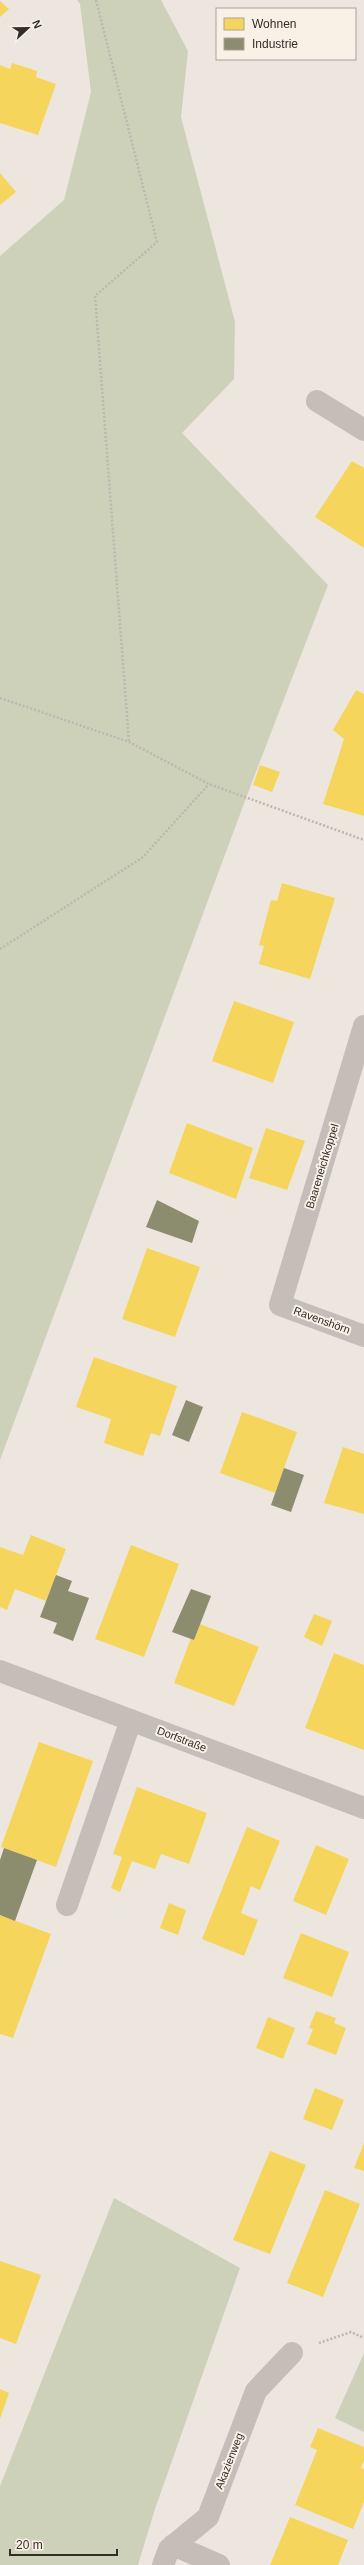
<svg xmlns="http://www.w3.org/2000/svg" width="364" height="2565" font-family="Arial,sans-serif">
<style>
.green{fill:#ced1b9}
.homes{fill:#f6d55c}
.industry{fill:#8c8c6e}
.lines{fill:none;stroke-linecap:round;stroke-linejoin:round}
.path{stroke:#bdb6b1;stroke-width:2.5;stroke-dasharray:2 2;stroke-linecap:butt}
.minor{stroke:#c5beb8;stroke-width:22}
.labels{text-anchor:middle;stroke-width:4;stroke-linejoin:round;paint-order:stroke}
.street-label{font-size:11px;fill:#352b27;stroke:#f9f0e6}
</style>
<rect width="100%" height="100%" fill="#ece6df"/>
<!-- green -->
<path class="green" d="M77,0H161L188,51L181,117L235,322L234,379L182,433L328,585L252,782L0,1460V256L64,200L91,92L80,4Z
M114,2198L240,2268L155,2509L138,2565H0V2486Z
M364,2353V2432L335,2418Z"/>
<!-- homes -->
<path class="homes" d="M0,1L9,9L0,17Z
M12,63L37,71L36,77L56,84L38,135L0,123V65L10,69Z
M0,173L16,192L0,205Z
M352,461L364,468V548L315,517Z
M356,690L364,694V816L323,804L344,739L333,730Z
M260,765L280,772L272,792L253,785Z
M282,883L335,898L310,979L259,964L264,946L259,945L271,900L277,901Z
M234,1001L294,1022L273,1083L212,1061Z
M187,1123L253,1148L236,1199L169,1173Z
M266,1128L305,1141L287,1190L249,1178Z
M147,1248L200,1267L175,1337L122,1319Z
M94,1357L177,1386L160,1436L151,1433L143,1456L104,1443L111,1419L76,1407Z
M242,1412L297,1432L275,1493L220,1473Z
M343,1447L364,1454V1514L324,1503Z
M31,1535L66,1549L46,1601L15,1589L7,1610L0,1607V1547L23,1555Z
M131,1545L179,1564L144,1657L95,1639Z
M314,1614L332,1621L322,1646L304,1637Z
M200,1624L259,1647L234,1706L174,1683L191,1638L194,1640Z
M334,1653L364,1665V1750L305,1728Z
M39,1742L93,1761L56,1867L1,1847Z
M137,1787L207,1813L189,1864L161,1854L155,1869L132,1861L120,1892L111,1888L122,1857L113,1854Z
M247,1827L280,1841L260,1890L251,1886L241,1913L258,1920L244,1956L202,1939Z
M316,1845L349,1859L326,1915L293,1901Z
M169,1903L186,1910L178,1935L160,1928Z
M0,1915L51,1934L13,2038L0,2034Z
M301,1933L349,1952L332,1997L283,1978Z
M316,2011L336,2018L334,2023L346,2028L336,2055L307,2044L313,2029L309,2028Z
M268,2017L295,2028L283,2059L256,2048Z
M315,2088L344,2100L332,2130L303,2119Z
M364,2143V2171L354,2168Z
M270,2151L306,2165L270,2254L233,2240Z
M325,2190L360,2204L323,2297L287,2283Z
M0,2261L41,2275L16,2344L0,2338Z
M0,2389L9,2393L0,2419Z
M318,2428L364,2447V2461L361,2468L364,2469V2502L353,2529L295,2505L317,2450L310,2447Z
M290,2517L348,2540L338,2565H270Z"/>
<!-- industry -->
<path class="industry" d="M157,1200L199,1221L192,1243L146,1227Z
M186,1400L203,1407L189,1442L172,1435Z
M284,1468L304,1475L291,1512L271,1505Z
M56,1575L72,1581L68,1591L89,1598L73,1641L53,1633L57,1623L40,1617Z
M191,1589L211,1596L194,1640L172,1632Z
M4,1848L37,1860L15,1921L0,1915V1860Z"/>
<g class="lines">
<!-- path -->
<path class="path" d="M96,0L157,242L95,296L129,742
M0,698L129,742L209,784L364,840
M0,949L143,857L209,784
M319,2343L351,2332L364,2338"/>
<!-- minor -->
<path class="minor" d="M317,401L364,430
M364,1026L280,1305L364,1336
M0,1671L364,1808
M67,1905L131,1720
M173,2545L219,2565
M163,2565L169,2549L208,2517L256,2391L292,2353"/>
</g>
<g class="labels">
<!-- street labels -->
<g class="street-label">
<text transform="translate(322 1166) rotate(-73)" y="4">Baareneichkoppel</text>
<text transform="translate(322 1320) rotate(20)" y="4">Ravenshörn</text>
<text transform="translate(182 1739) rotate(21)" y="4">Dorfstraße</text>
<text transform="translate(229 2461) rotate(-69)" y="4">Akazienweg</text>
</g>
</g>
<!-- legend -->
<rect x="216" y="8" width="140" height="52" fill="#f9f0e6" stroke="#aba19a"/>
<rect x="224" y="18" width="20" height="12" fill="#f6d55c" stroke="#aba19a"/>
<text x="252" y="28" font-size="12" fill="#352b27">Wohnen</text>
<rect x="224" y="38" width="20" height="12" fill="#8c8c6e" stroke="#aba19a"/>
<text x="252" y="48" font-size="12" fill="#352b27">Industrie</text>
<!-- north arrow -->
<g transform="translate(28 28) rotate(68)" stroke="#f9f0e6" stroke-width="3" paint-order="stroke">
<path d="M0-3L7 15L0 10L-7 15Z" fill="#352b27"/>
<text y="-6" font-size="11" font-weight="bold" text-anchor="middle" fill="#352b27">N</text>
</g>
<!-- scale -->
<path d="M10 2549v6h107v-6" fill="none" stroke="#352b27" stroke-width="2"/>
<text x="16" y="2549" font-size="12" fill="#352b27" stroke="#f9f0e6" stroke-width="3" paint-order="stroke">20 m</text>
</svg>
